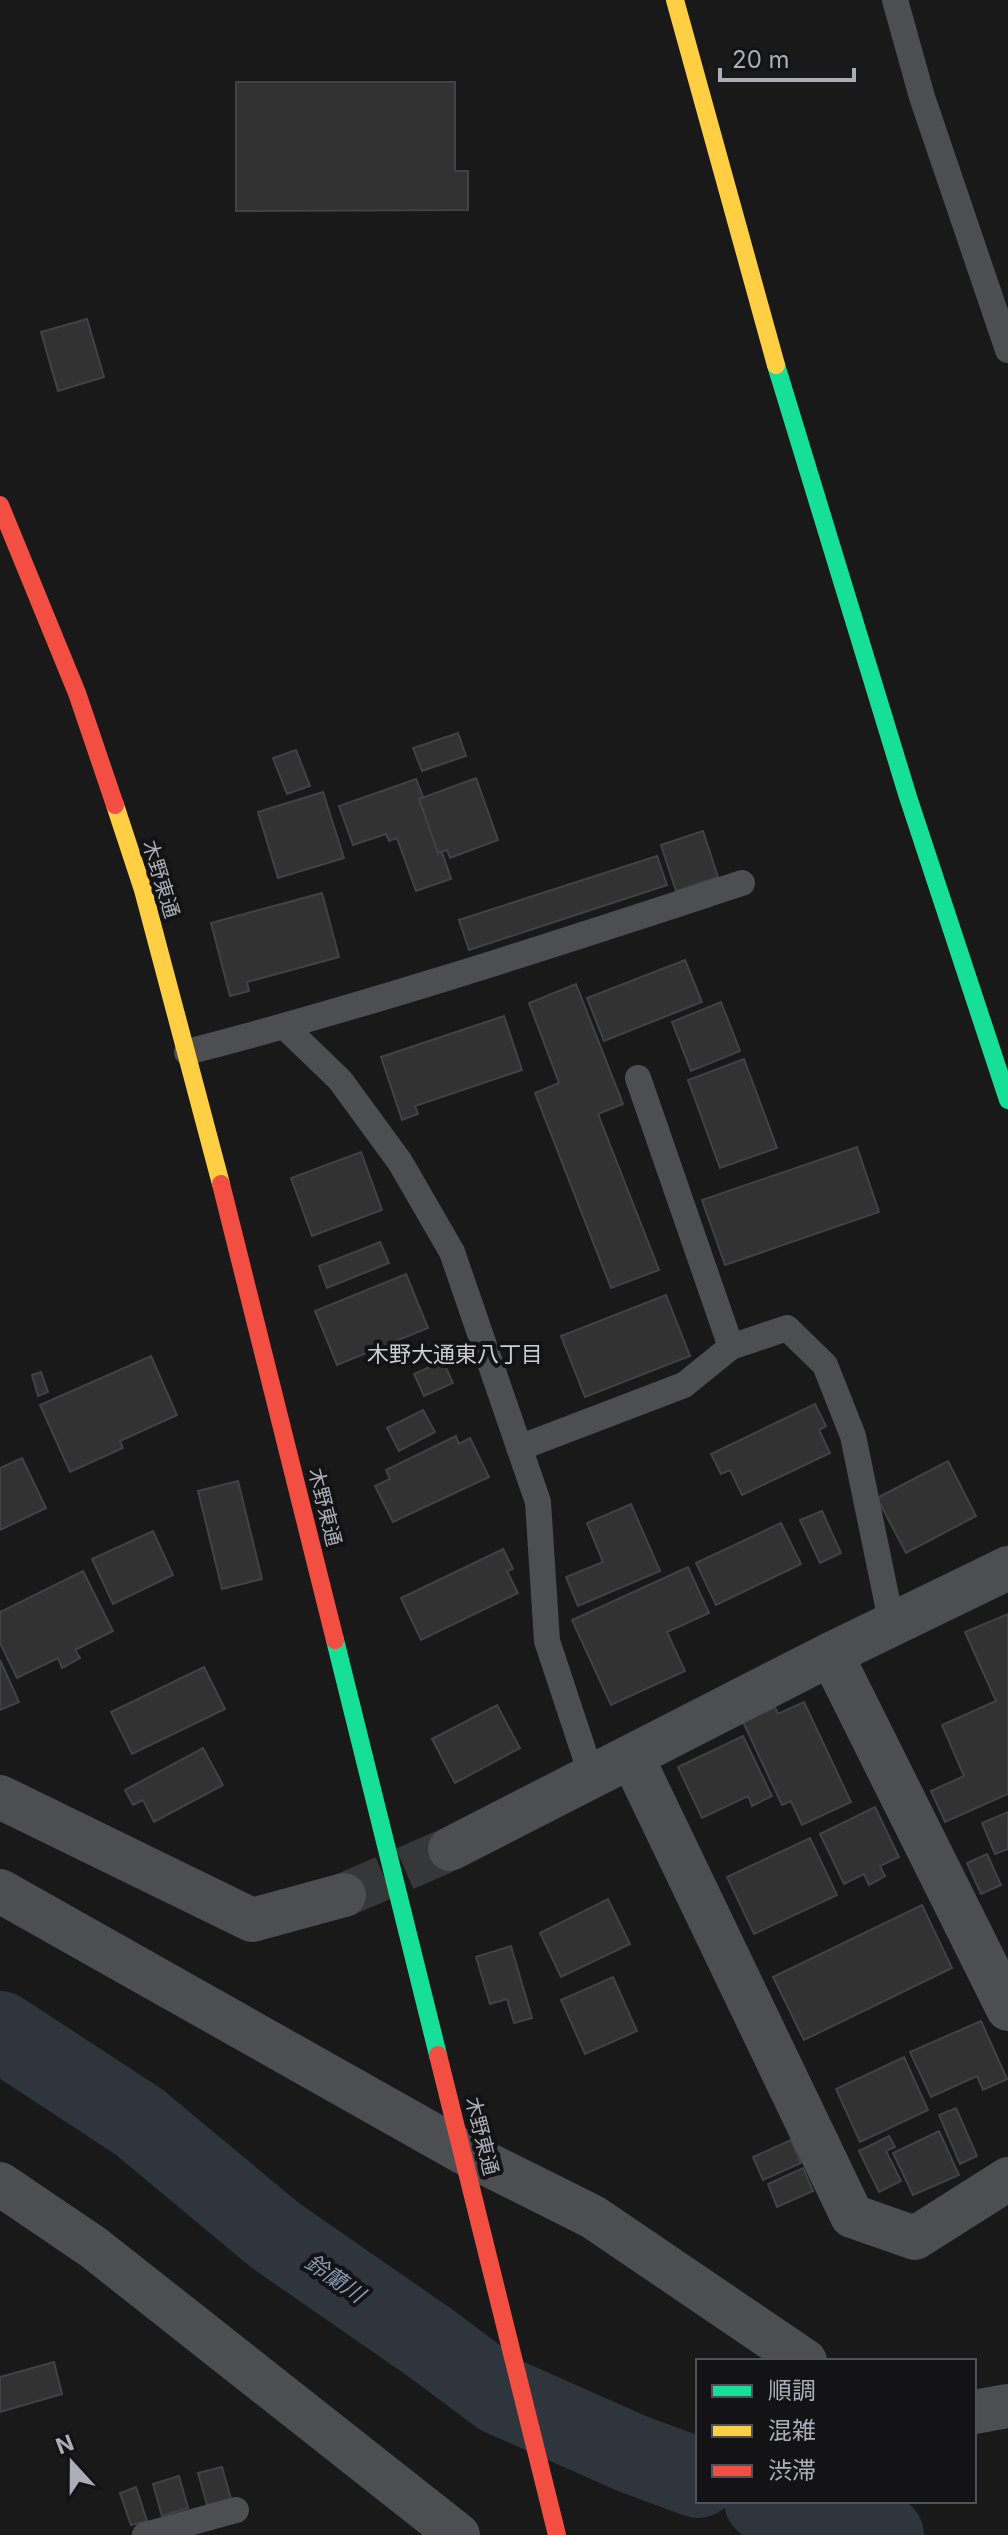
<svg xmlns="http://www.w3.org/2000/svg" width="1008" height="2535" font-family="Inter,'Noto Sans JP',sans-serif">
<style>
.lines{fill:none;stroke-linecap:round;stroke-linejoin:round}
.river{stroke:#2f353c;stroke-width:80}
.building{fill:#323233;stroke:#414245;stroke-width:2}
.street-tunnel{stroke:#363739;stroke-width:44;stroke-dasharray:44 22;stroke-linecap:butt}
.lane{stroke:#4d4e51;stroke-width:26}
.street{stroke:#4d4e51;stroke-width:44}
.fast{stroke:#16e098;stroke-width:18}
.slow{stroke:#ffcf43;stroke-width:18}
.jam{stroke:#f24e42;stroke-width:18}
.labels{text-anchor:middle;stroke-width:8;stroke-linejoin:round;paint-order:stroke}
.street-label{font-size:20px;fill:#abaeb8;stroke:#131315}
.neighbourhood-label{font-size:22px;fill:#ccced5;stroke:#131315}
.water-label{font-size:22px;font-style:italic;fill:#859ab1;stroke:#131315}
</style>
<rect width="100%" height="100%" fill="#191919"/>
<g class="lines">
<!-- river -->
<path class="river" d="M0,2031L139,2122L276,2236L429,2342L500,2395L633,2454L698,2478
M764,2501L801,2514L884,2535"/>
</g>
<!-- building -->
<path class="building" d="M236,82H455V171H468V210L236,211Z
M87,319L104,377L58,391L41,332Z
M458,733L466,756L422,771L413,748Z
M296,750L310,786L287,794L273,758Z
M476,778L498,840L450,858L447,850L438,853L419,799Z
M416,779L423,797L419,799L438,853L442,852L451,879L416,891L397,838L389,841L386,834L353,845L339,806Z
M323,792L344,858L278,878L258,812Z
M703,831L718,877L676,891L661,845Z
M657,856L667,885L469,950L459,920Z
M322,893L339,957L247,982L249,991L230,996L211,923Z
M685,960L702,1002L604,1041L587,998Z
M576,984L623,1104L598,1114L659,1270L611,1288L535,1093L559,1083L529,1003Z
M721,1002L740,1051L691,1071L672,1022Z
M504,1016L522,1070L415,1106L418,1114L402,1120L381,1057Z
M744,1059L777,1148L720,1168L688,1080Z
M857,1147L879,1212L725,1265L702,1200Z
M361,1152L382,1210L312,1236L291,1178Z
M380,1242L389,1263L327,1288L319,1266Z
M406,1274L428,1328L337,1365L315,1311Z
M666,1295L690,1356L585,1397L561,1336Z
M151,1356L177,1415L120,1441L123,1448L70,1472L40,1405Z
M443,1361L453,1383L424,1396L414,1374Z
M41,1372L48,1392L38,1396L32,1375Z
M815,1404L826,1426L819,1430L830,1453L742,1495L730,1470L721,1474L711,1454Z
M423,1410L435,1432L399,1451L387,1428Z
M456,1436L459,1444L470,1438L489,1477L393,1522L375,1486L390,1479L386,1470Z
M22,1458L46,1508L0,1530V1468Z
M948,1461L976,1516L906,1553L877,1498Z
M238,1481L262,1579L222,1589L198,1491Z
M631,1504L660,1571L578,1606L566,1577L603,1562L587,1523Z
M822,1511L841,1553L820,1563L800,1520Z
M781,1523L801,1564L716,1605L696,1563Z
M153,1531L173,1575L113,1604L92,1559Z
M503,1549L513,1569L507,1571L518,1593L421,1640L401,1598Z
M688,1567L709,1613L667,1632L685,1671L611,1705L572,1620Z
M83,1571L113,1631L75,1650L80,1658L62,1668L58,1658L17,1678L0,1643V1612Z
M1008,1614V1794L945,1822L931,1791L964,1776L942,1725L996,1701L965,1632Z
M0,1660L19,1702L0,1710Z
M204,1667L225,1709L132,1754L111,1712Z
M804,1702L851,1802L802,1825L791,1801L782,1805L743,1722L775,1707L778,1714Z
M497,1705L520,1748L455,1783L432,1739Z
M743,1736L772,1796L752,1806L748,1796L702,1818L678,1767Z
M203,1748L223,1785L154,1822L143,1800L133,1805L125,1790Z
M875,1807L899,1857L880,1866L885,1876L869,1885L864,1874L844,1884L820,1834Z
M1008,1812V1849L995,1854L982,1823Z
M810,1838L837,1895L754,1934L727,1877Z
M987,1854L1001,1885L981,1894L967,1863Z
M608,1899L630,1944L561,1977L540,1933Z
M922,1905L952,1968L804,2040L773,1977Z
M511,1946L532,2018L514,2023L507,1999L490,2004L476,1957Z
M613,1977L637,2031L585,2054L561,2000Z
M981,2021L1007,2079L983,2090L977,2076L931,2097L910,2052Z
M904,2057L928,2110L860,2142L836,2089Z
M956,2108L977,2156L960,2164L939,2115Z
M939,2131L959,2175L913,2195L893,2153Z
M889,2136L895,2147L886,2151L901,2181L879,2192L859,2151Z
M791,2140L801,2163L763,2180L753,2157Z
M803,2168L813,2191L777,2207L768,2184Z
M54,2362L62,2394L0,2412V2377Z
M222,2467L231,2499L207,2505L198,2473Z
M179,2476L188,2508L162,2516L153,2484Z
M136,2487L147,2521L131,2525L120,2493Z"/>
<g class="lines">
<!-- street-tunnel -->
<path class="street-tunnel" d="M344,1895L450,1849"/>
<!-- lane -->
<path class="lane" d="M895,0L922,97L1008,350
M285,1027L340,1080L400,1162L452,1252L538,1502L547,1641L592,1777
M187,1052C374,1004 558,943 742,883
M638,1078L731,1347
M519,1448L684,1385L731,1347L787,1328L825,1365L853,1436L892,1625
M145,2535L236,2510"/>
<!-- street -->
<path class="street" d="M831,1654L1008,2009
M632,1757L852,2216L915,2238L1008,2179
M0,1797L252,1920L344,1895
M450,1849L831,1654L1008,1568
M0,1891L463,2152L593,2217L805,2361
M0,2184L93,2247L458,2535
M974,2412L1008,2406"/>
<!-- fast -->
<path class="fast" d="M776,365L908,797L1008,1100
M335,1640L438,2055"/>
<!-- slow -->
<path class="slow" d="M675,0L776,365
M115,805L143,890L221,1184"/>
<!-- jam -->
<path class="jam" d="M0,505L77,693L115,805
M221,1184L335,1640
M438,2055L557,2535"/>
</g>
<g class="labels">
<!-- street labels -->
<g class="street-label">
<text transform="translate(161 879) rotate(73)" y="7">木野東通</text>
<text transform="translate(325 1507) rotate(76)" y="7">木野東通</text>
<text transform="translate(482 2136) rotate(76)" y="7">木野東通</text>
</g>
<!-- neighbourhood labels -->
<g class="neighbourhood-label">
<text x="455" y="1362">木野大通東八丁目</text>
</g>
<!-- water labels -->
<g class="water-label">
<text transform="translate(335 2278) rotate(35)" y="8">鈴蘭川</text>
</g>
</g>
<!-- legend -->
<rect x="696" y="2359" width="280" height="144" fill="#131315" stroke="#505156" stroke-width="2"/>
<rect x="712" y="2385" width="40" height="12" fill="#16e098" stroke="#505156" stroke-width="2"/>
<text x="768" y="2399" font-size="24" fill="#abaeb8">順調</text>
<rect x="712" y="2425" width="40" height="12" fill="#ffcf43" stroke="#505156" stroke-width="2"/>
<text x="768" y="2439" font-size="24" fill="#abaeb8">混雑</text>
<rect x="712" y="2465" width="40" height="12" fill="#f24e42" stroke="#505156" stroke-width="2"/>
<text x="768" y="2479" font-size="24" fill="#abaeb8">渋滞</text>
<!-- north arrow -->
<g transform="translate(72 2463) rotate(339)" stroke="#131315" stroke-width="6" paint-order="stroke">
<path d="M0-6L14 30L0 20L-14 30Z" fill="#abaeb8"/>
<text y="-12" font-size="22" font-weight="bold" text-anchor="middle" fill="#abaeb8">N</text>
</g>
<!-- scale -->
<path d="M720 68v12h134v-12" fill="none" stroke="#abaeb8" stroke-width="4"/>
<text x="732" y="68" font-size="24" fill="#abaeb8" stroke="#131315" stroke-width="6" paint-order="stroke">20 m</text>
</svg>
